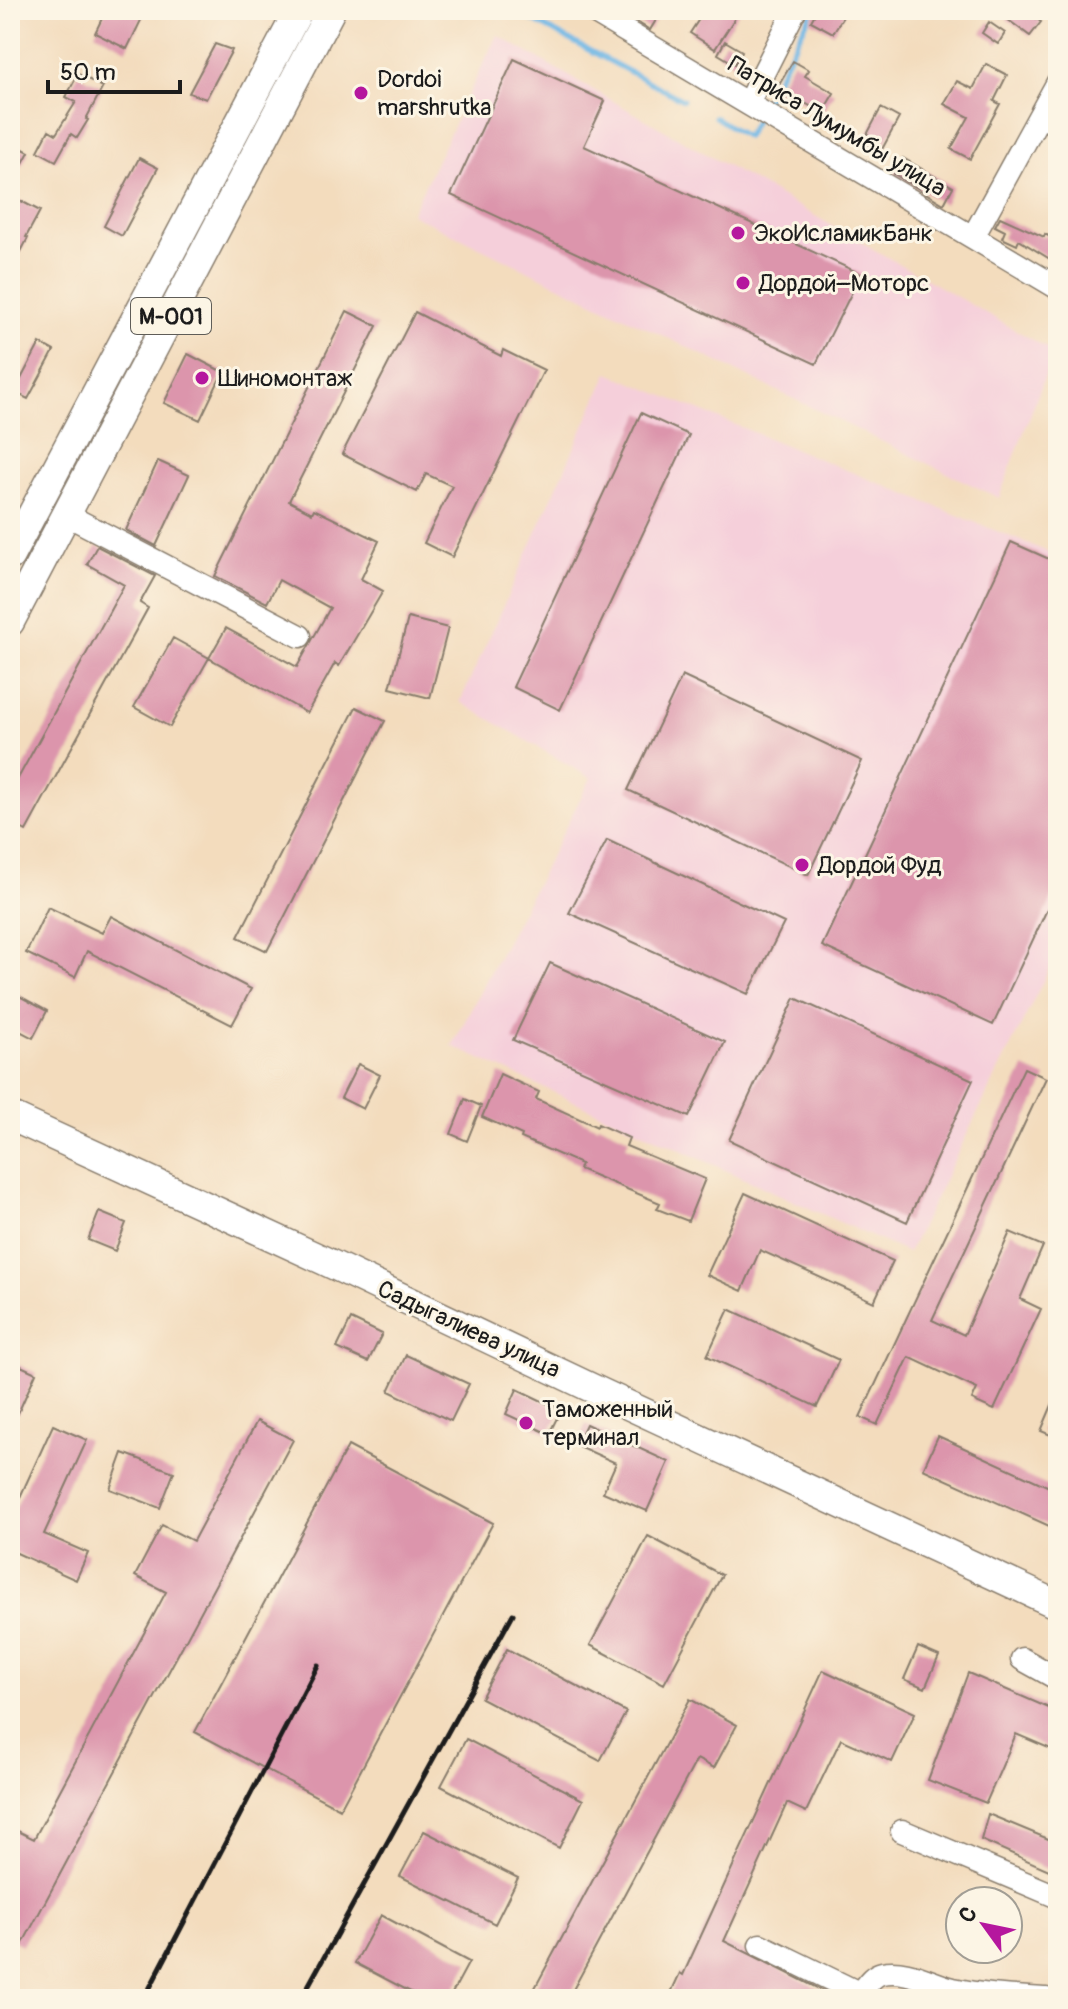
<svg xmlns="http://www.w3.org/2000/svg" width="1068" height="2009" font-family="Pangolin,sans-serif">
<style>
.built{fill:#f5cfda}
.lines{fill:none;stroke-linecap:round;stroke-linejoin:round}
.stream{stroke:#6db6e5;stroke-width:5}
.building{fill:#dc95ac}
.minor-casing{stroke:#887c6c;stroke-width:25}
.major-casing{stroke:#887c6c;stroke-width:31}
.minor{stroke:#fff;stroke-width:22}
.major{stroke:#fff;stroke-width:28}
.rail{stroke:#1c1c1c;stroke-width:5}
.poi-dot{fill:#b5179e;stroke:#fcf5e5;stroke-width:3}
.labels{text-anchor:middle;stroke-width:6;stroke-linejoin:round;paint-order:stroke}
.shield{fill:#fcf5e5;stroke:#5f5d58;stroke-width:2}
.shield-label{font-size:22px;font-weight:bold;fill:#1c1c1c}
.poi-label{font-size:24px;fill:#1c1c1c;stroke:#fcf5e5;text-anchor:start}
.street-label{font-size:24px;fill:#1c1c1c;stroke:#fcf5e5}
</style>
<rect width="100%" height="100%" fill="#fcf5e5"/>
<filter id="ink" filterUnits="userSpaceOnUse"><feTurbulence type="fractalNoise" baseFrequency=".0125" numOctaves="2"/><feDisplacementMap in="SourceGraphic" scale="16" xChannelSelector="R" yChannelSelector="G"/><feConvolveMatrix kernelMatrix="1 2 1 2 8 2 1 2 1" color-interpolation-filters="sRGB"/></filter>
<filter id="wash" filterUnits="userSpaceOnUse"><feTurbulence type="fractalNoise" baseFrequency=".006" numOctaves="4" result="noise"/><feDisplacementMap in="SourceGraphic" scale="32" xChannelSelector="R" yChannelSelector="G"/><feGaussianBlur stdDeviation="1.8" result="paint"/><feColorMatrix in="noise" values="0 0 0 0 0 0 0 0 0 0 0 0 0 0 0 0 0 1.4 0 .05"/><feComposite in="paint" operator="in"/></filter>
<g filter="url(#wash)">
<rect width="100%" height="100%" fill="#f3dcbd"/>
<!-- built -->
<path class="built" d="M497,35L1054,352L999,498L411,214Z
M608,373L1058,556V951L908,1253L452,1046L591,778L460,702Z"/>
<g class="lines">
<!-- stream -->
<path class="stream" d="M513,10L683,100
M766,100L813,10
M715,117L746,137L756,119"/>
</g>
<g id="blocks">
<!-- building -->
<path class="building" d="M106,10H146L127,49L95,33Z
M617,10H662L650,30Z
M705,10H740L715,49L690,33Z
M817,10H847L833,33L811,21Z
M1014,10H1025L1041,22L1030,36L1007,19Z
M989,22L1005,33L998,44L982,33Z
M725,41L742,51L735,64L718,54Z
M215,44L232,50L206,99L189,93Z
M514,59L605,101L584,146L861,274L816,364L451,195Z
M793,61L809,70L805,76L834,93L822,113L793,96L792,99L776,90Z
M986,64L1007,75L994,101L1000,104L970,159L951,149L969,117L944,104L957,81L973,89Z
M78,74L103,87L86,119L88,120L77,138L71,134L56,161L38,151L49,130L56,134L76,102L66,97Z
M881,108L899,118L880,153L862,144Z
M10,142L29,152L10,187Z
M139,158L158,168L122,236L104,226Z
M903,158L953,187L944,204L894,174Z
M19,200L40,211L26,237L28,238L10,273V218Z
M1000,217L1044,237L1045,234L1058,241V264L1019,240L1017,245L1002,238L1005,231L995,226Z
M347,311L377,326L289,501L312,513L314,509L379,541L361,579L383,591L339,666L335,663L307,713L209,658L226,628L297,667L330,608L279,580L267,603L215,576Z
M415,312L501,356L503,350L544,370L452,557L424,543L452,486L426,474L417,492L342,454Z
M40,343L54,351L28,399L14,392Z
M188,354L223,372L200,420L164,403Z
M641,413L689,435L560,710L513,687Z
M158,461L189,475L156,546L126,530Z
M1011,542L1058,563V886L993,1025L822,946Z
M97,546L155,576L140,603L148,608L26,831L10,822V793L124,585L87,564Z
M408,618L448,628L430,698L390,688Z
M173,638L209,658L170,727L134,707Z
M682,676L862,761L808,875L628,790Z
M356,707L385,721L267,951L238,937Z
M607,840L784,923L748,994L569,913Z
M48,907L102,933L111,916L251,989L232,1025L87,951L75,977L26,953Z
M550,963L725,1042L689,1117L513,1040Z
M10,991L47,1011L33,1038L10,1026Z
M795,998L973,1080L907,1222L729,1140Z
M358,1064L380,1075L363,1109L341,1098Z
M1024,1068L1046,1078L932,1320L964,1335L1010,1232L1043,1246L1020,1299L1041,1309L994,1410L972,1400L977,1389L909,1357L877,1425L860,1417Z
M500,1074L539,1092L536,1099L597,1127L598,1124L629,1138L626,1146L705,1179L688,1221L657,1209L660,1203L579,1169L581,1164L521,1138L522,1135L482,1117Z
M465,1099L481,1106L467,1141L451,1134Z
M745,1193L893,1261L874,1302L760,1250L742,1291L707,1275Z
M99,1212L126,1223L115,1251L88,1240Z
M729,1309L839,1360L817,1407L707,1356Z
M351,1319L382,1334L368,1362L337,1348Z
M406,1355L469,1384L451,1421L389,1391Z
M10,1361L36,1373L10,1431Z
M517,1389L561,1410L549,1434L506,1414Z
M1058,1391V1438L1041,1431Z
M257,1421L293,1440L22,1945L10,1939V1827L34,1839L166,1592L135,1576L162,1525L193,1541Z
M586,1424L669,1462L647,1511L603,1492L616,1463L576,1445Z
M53,1425L87,1440L44,1534L88,1553L76,1580L10,1550V1519Z
M938,1436L1058,1491V1530L923,1469Z
M348,1446L493,1523L340,1809L195,1732Z
M123,1453L174,1472L160,1508L110,1489Z
M648,1536L722,1575L664,1684L590,1645Z
M918,1647L939,1656L925,1688L904,1679Z
M507,1649L626,1712L600,1761L481,1698Z
M823,1670L915,1713L892,1762L841,1739L806,1812L787,1803L724,1941L839,1999H668L680,1973L683,1975Z
M968,1673L1058,1712V1752L1016,1734L986,1803L928,1780Z
M690,1699L737,1725L714,1768L697,1759L568,1999H529Z
M466,1739L583,1800L559,1848L441,1786Z
M988,1814L1058,1843V1874L981,1840Z
M424,1831L518,1878L495,1924L400,1876Z
M381,1915L469,1962L449,1999H424L355,1963Z"/>
</g>
</g>
<g filter="url(#ink)">
<use href="#blocks" fill-opacity="0" stroke="#887c6c" stroke-width="2"/>
<g class="lines">
<defs>
<path id="minor" d="M590,10L1058,288
M748,103L795,10
M1041,113L1058,127
M973,237L1058,82
M67,515L300,636
M1022,1659L1058,1679
M902,1831L1058,1897
M760,1945L871,1999
M860,1993C866,1986 872,1975 882,1973C907,1968 929,1983 953,1989C984,1996 1015,1997 1046,1999"/>
<path id="major" d="M10,556L299,10
M10,622L331,10
M10,1116L325,1261L600,1392L1058,1605"/>
</defs>
<!-- minor casing -->
<use href="#minor" class="minor-casing"/>
<!-- major casing -->
<use href="#major" class="major-casing"/>
<!-- minor -->
<use href="#minor" class="minor"/>
<!-- major -->
<use href="#major" class="major"/>
<!-- rail -->
<path class="rail" d="M144,1999L318,1665
M301,1999L513,1614"/>
</g>
</g>
<!-- markers -->
<g class="poi-dot">
<circle cx="361" cy="93" r="8"/>
<circle cx="738" cy="233" r="8"/>
<circle cx="743" cy="283" r="8"/>
<circle cx="202" cy="378" r="8"/>
<circle cx="802" cy="865" r="8"/>
<circle cx="526" cy="1423" r="8"/>
</g>
<g class="labels">
<!-- shield labels -->
<rect class="shield" x="131" y="298" width="80" height="36" rx="6"/>
<g class="shield-label">
<text x="171" y="324">M-001</text>
</g>
<!-- poi labels -->
<g class="poi-label">
<text x="377" y="87">Dordoi<tspan x="377" dy="28">marshrutka</tspan></text>
<text x="754" y="241">ЭкоИсламикБанк</text>
<text x="759" y="291">Дордой–Моторс</text>
<text x="218" y="386">Шиномонтаж</text>
<text x="818" y="873">Дордой Фуд</text>
<text x="542" y="1417">Таможенный<tspan x="542" dy="28">терминал</tspan></text>
</g>
<!-- street labels -->
<g class="street-label">
<text transform="translate(837 126) rotate(31)" y="8">Патриса Лумумбы улица</text>
<text transform="translate(469 1329) rotate(25)" y="8">Садыгалиева улица</text>
</g>
</g>
<!-- margin -->
<rect width="1068" height="2009" fill="none" stroke="#fcf5e5" stroke-width="40"/>
<!-- north arrow -->
<g transform="translate(984 1925) rotate(303)"><circle r="38" fill="#fcf5e5" stroke="#a29e95" stroke-width="2"/>
<path d="M0-6L14 30L0 20L-14 30Z" fill="#b5179e"/>
<text y="-12" font-size="22" font-weight="bold" text-anchor="middle" fill="#1c1c1c">С</text>
</g>
<!-- scale -->
<path d="M48 80v12h132v-12" fill="none" stroke="#1c1c1c" stroke-width="4"/>
<text x="60" y="80" font-size="24" fill="#1c1c1c" stroke="#fcf5e5" stroke-width="6" paint-order="stroke">50 m</text>
</svg>
